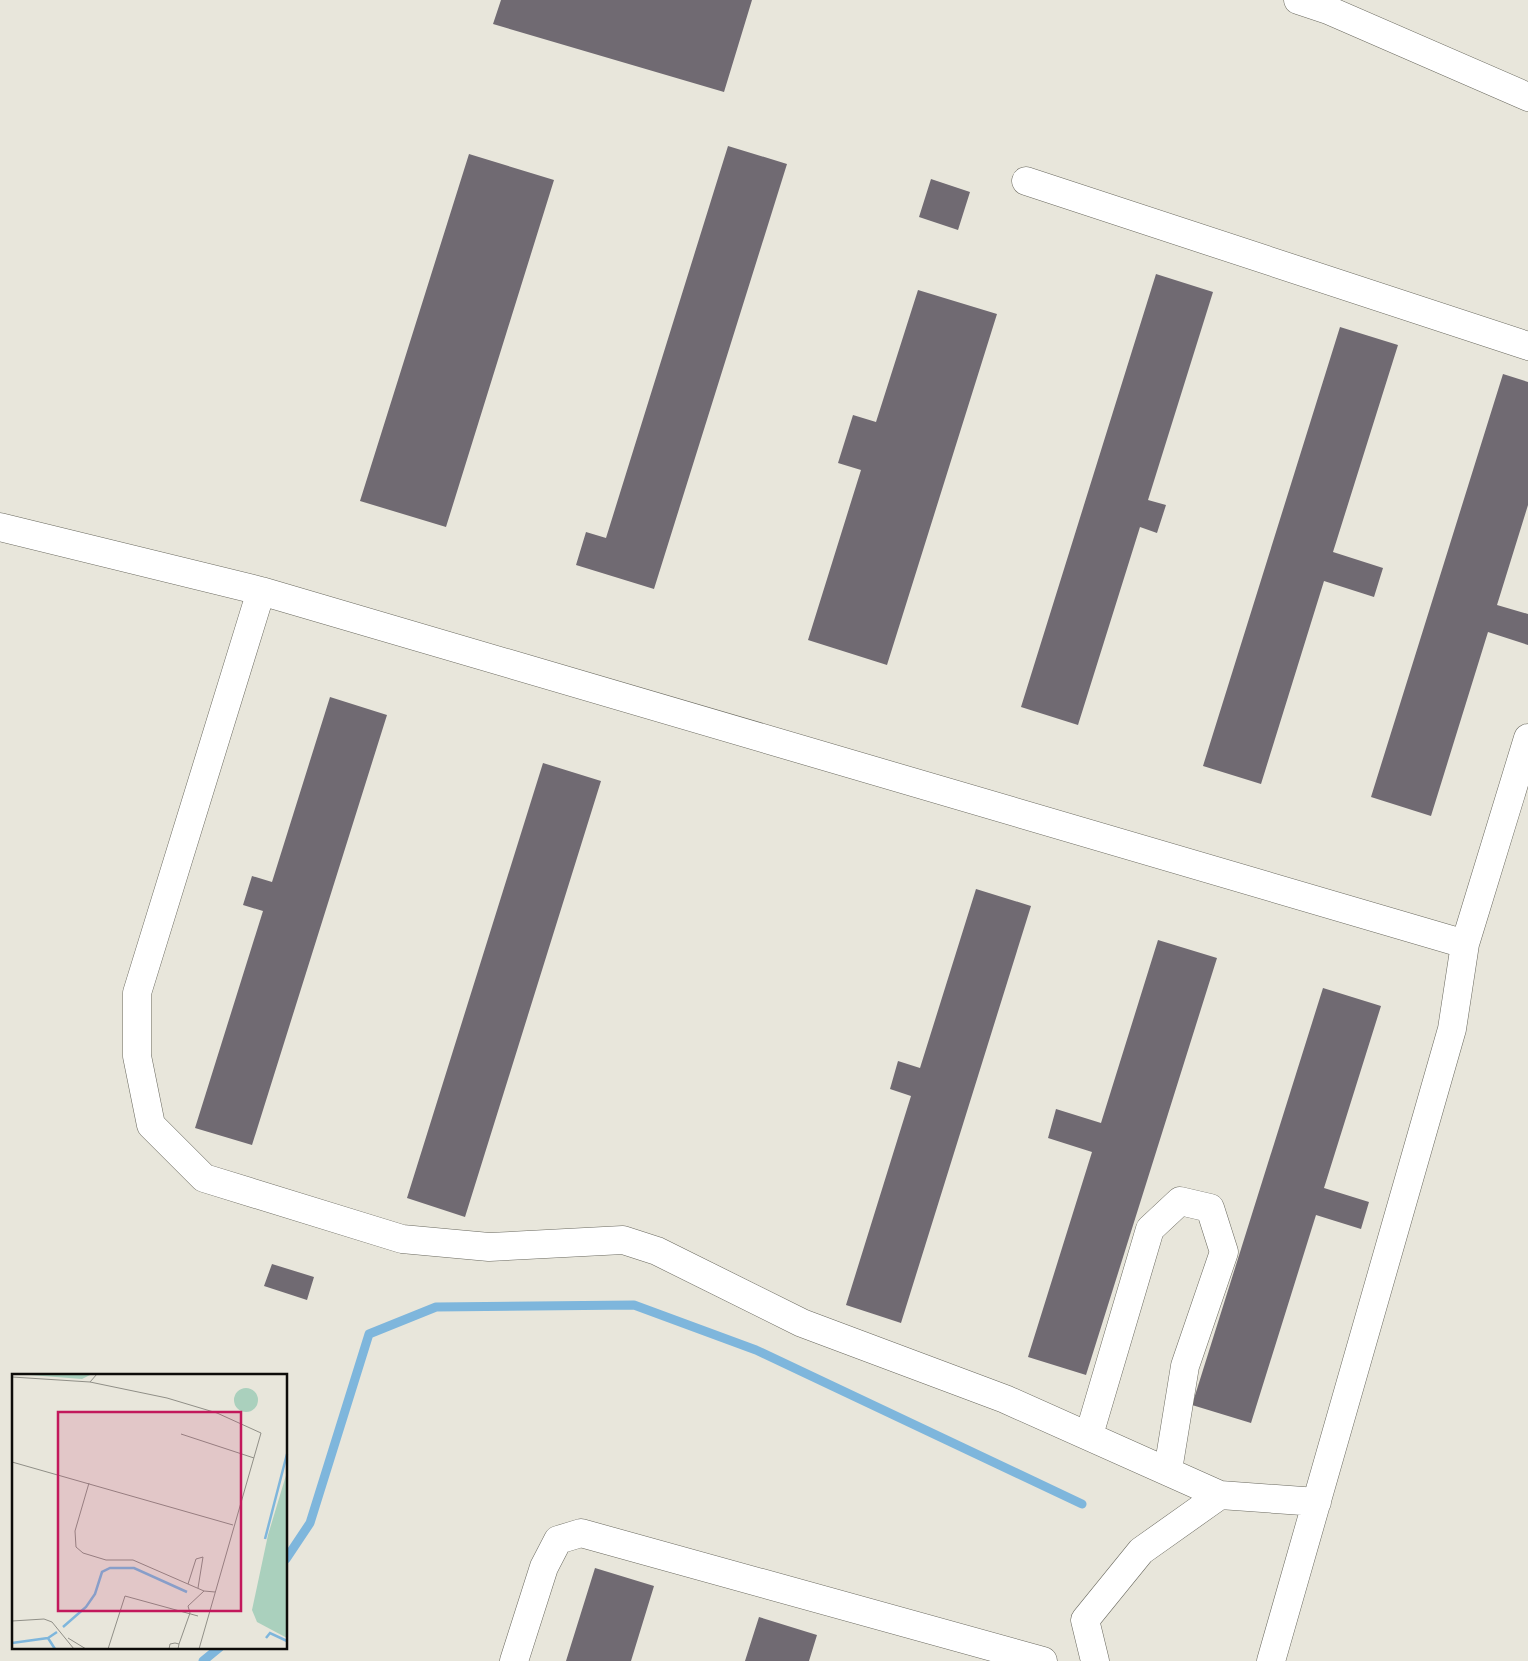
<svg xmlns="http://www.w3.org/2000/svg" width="1528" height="1661" font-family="Literata,serif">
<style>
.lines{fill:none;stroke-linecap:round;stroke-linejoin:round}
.stream{stroke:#7eb6dc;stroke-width:9}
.building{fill:#706a72}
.minor-casing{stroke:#6a695f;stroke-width:29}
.minor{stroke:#fff;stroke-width:28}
.inset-river{fill:none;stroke:#7eb6dc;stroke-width:2.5}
.inset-road{fill:none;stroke:#908f87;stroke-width:1}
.view{fill:#c2185b;fill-opacity:0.15;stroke:#c2185b;stroke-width:2.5}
.inset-edge{fill:none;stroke:#0d0c09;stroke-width:2.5}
</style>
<rect width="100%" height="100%" fill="#e8e6db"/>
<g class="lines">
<!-- stream -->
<path class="stream" d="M286,1559L310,1523L369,1334L436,1307L634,1305L756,1350L1082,1504
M203,1661L220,1647"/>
</g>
<!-- building -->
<path class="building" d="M501,0H752L724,92L493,24Z
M728,146L787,164L654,589L576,565L586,532L606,538Z
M469,154L554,180L446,527L360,501Z
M931,179L970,192L958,230L919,217Z
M1156,274L1213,292L1148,500L1166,505L1157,533L1140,527L1078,725L1021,707Z
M918,290L997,314L887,665L808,640L861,470L838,463L853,415L876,422Z
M1340,327L1398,345L1333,552L1383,568L1374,597L1324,581L1261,784L1203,766Z
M1503,374L1528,382V505L1497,605L1528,614V645L1488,632L1431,816L1371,797Z
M330,697L387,715L252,1145L195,1128L263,911L243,905L252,876L272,882Z
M543,763L601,781L465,1217L407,1198Z
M976,889L1031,906L901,1323L846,1305L911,1096L890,1089L898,1061L920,1068Z
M1158,940L1217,958L1086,1375L1028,1357L1092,1152L1048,1138L1056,1109L1101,1123Z
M1323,988L1381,1006L1324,1188L1369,1202L1361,1229L1316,1215L1251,1423L1192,1405Z
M272,1264L314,1277L307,1300L264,1286Z
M595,1568L654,1586L631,1661H566Z
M759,1617L817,1635L809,1661H745Z"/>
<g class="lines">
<defs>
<path id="minor" d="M1298,0L1328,10L1528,97
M1026,181L1528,346
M0,527L261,591L1465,944
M261,591L137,993V1056L151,1125L204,1178L402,1239L489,1247L623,1240L657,1251L802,1323L1005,1399L1220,1495
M1089,1435L1150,1229L1180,1201L1210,1208L1224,1252L1185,1366L1168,1470
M514,1661L544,1567L558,1540L581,1533L1043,1661
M1095,1661L1085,1620L1141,1551L1220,1495L1317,1502
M1271,1661L1452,1029L1465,944L1528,738"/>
</defs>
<!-- minor casing -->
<use href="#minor" class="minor-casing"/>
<!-- minor -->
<use href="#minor" class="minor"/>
</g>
<!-- overview -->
<g transform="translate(12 1374)">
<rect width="275" height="275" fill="#e8e6db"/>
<path d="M5,0H80L70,5ZM222 26a12 12 0 1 1 24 0a12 12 0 1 1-24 0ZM275,98V264L245,248L240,236L256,161Z" fill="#aad0bd"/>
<path class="inset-river" d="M253,165L275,80M51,253L74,233L83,220L90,198L98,194H122L175,218M254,264L258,259L275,267M0,269L36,264M43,275L36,264L45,258"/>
<path class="inset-road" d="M0,3L78,8L85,0M78,8L155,24L205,39L249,59L187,275M169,60L242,84M0,88L221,151M77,109L63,157L64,173L71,179L94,186H121L192,217M176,210L184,185L191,183L186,214M0,247L32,245L40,248L62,275M56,264L74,275M167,270L178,239L176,232L192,217L203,218M96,275L113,222L186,242M157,275L158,270L163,269L167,270L166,275"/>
<path class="view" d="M46,38H229V237H46Z"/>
<rect width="275" height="275" class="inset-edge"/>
</g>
</svg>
